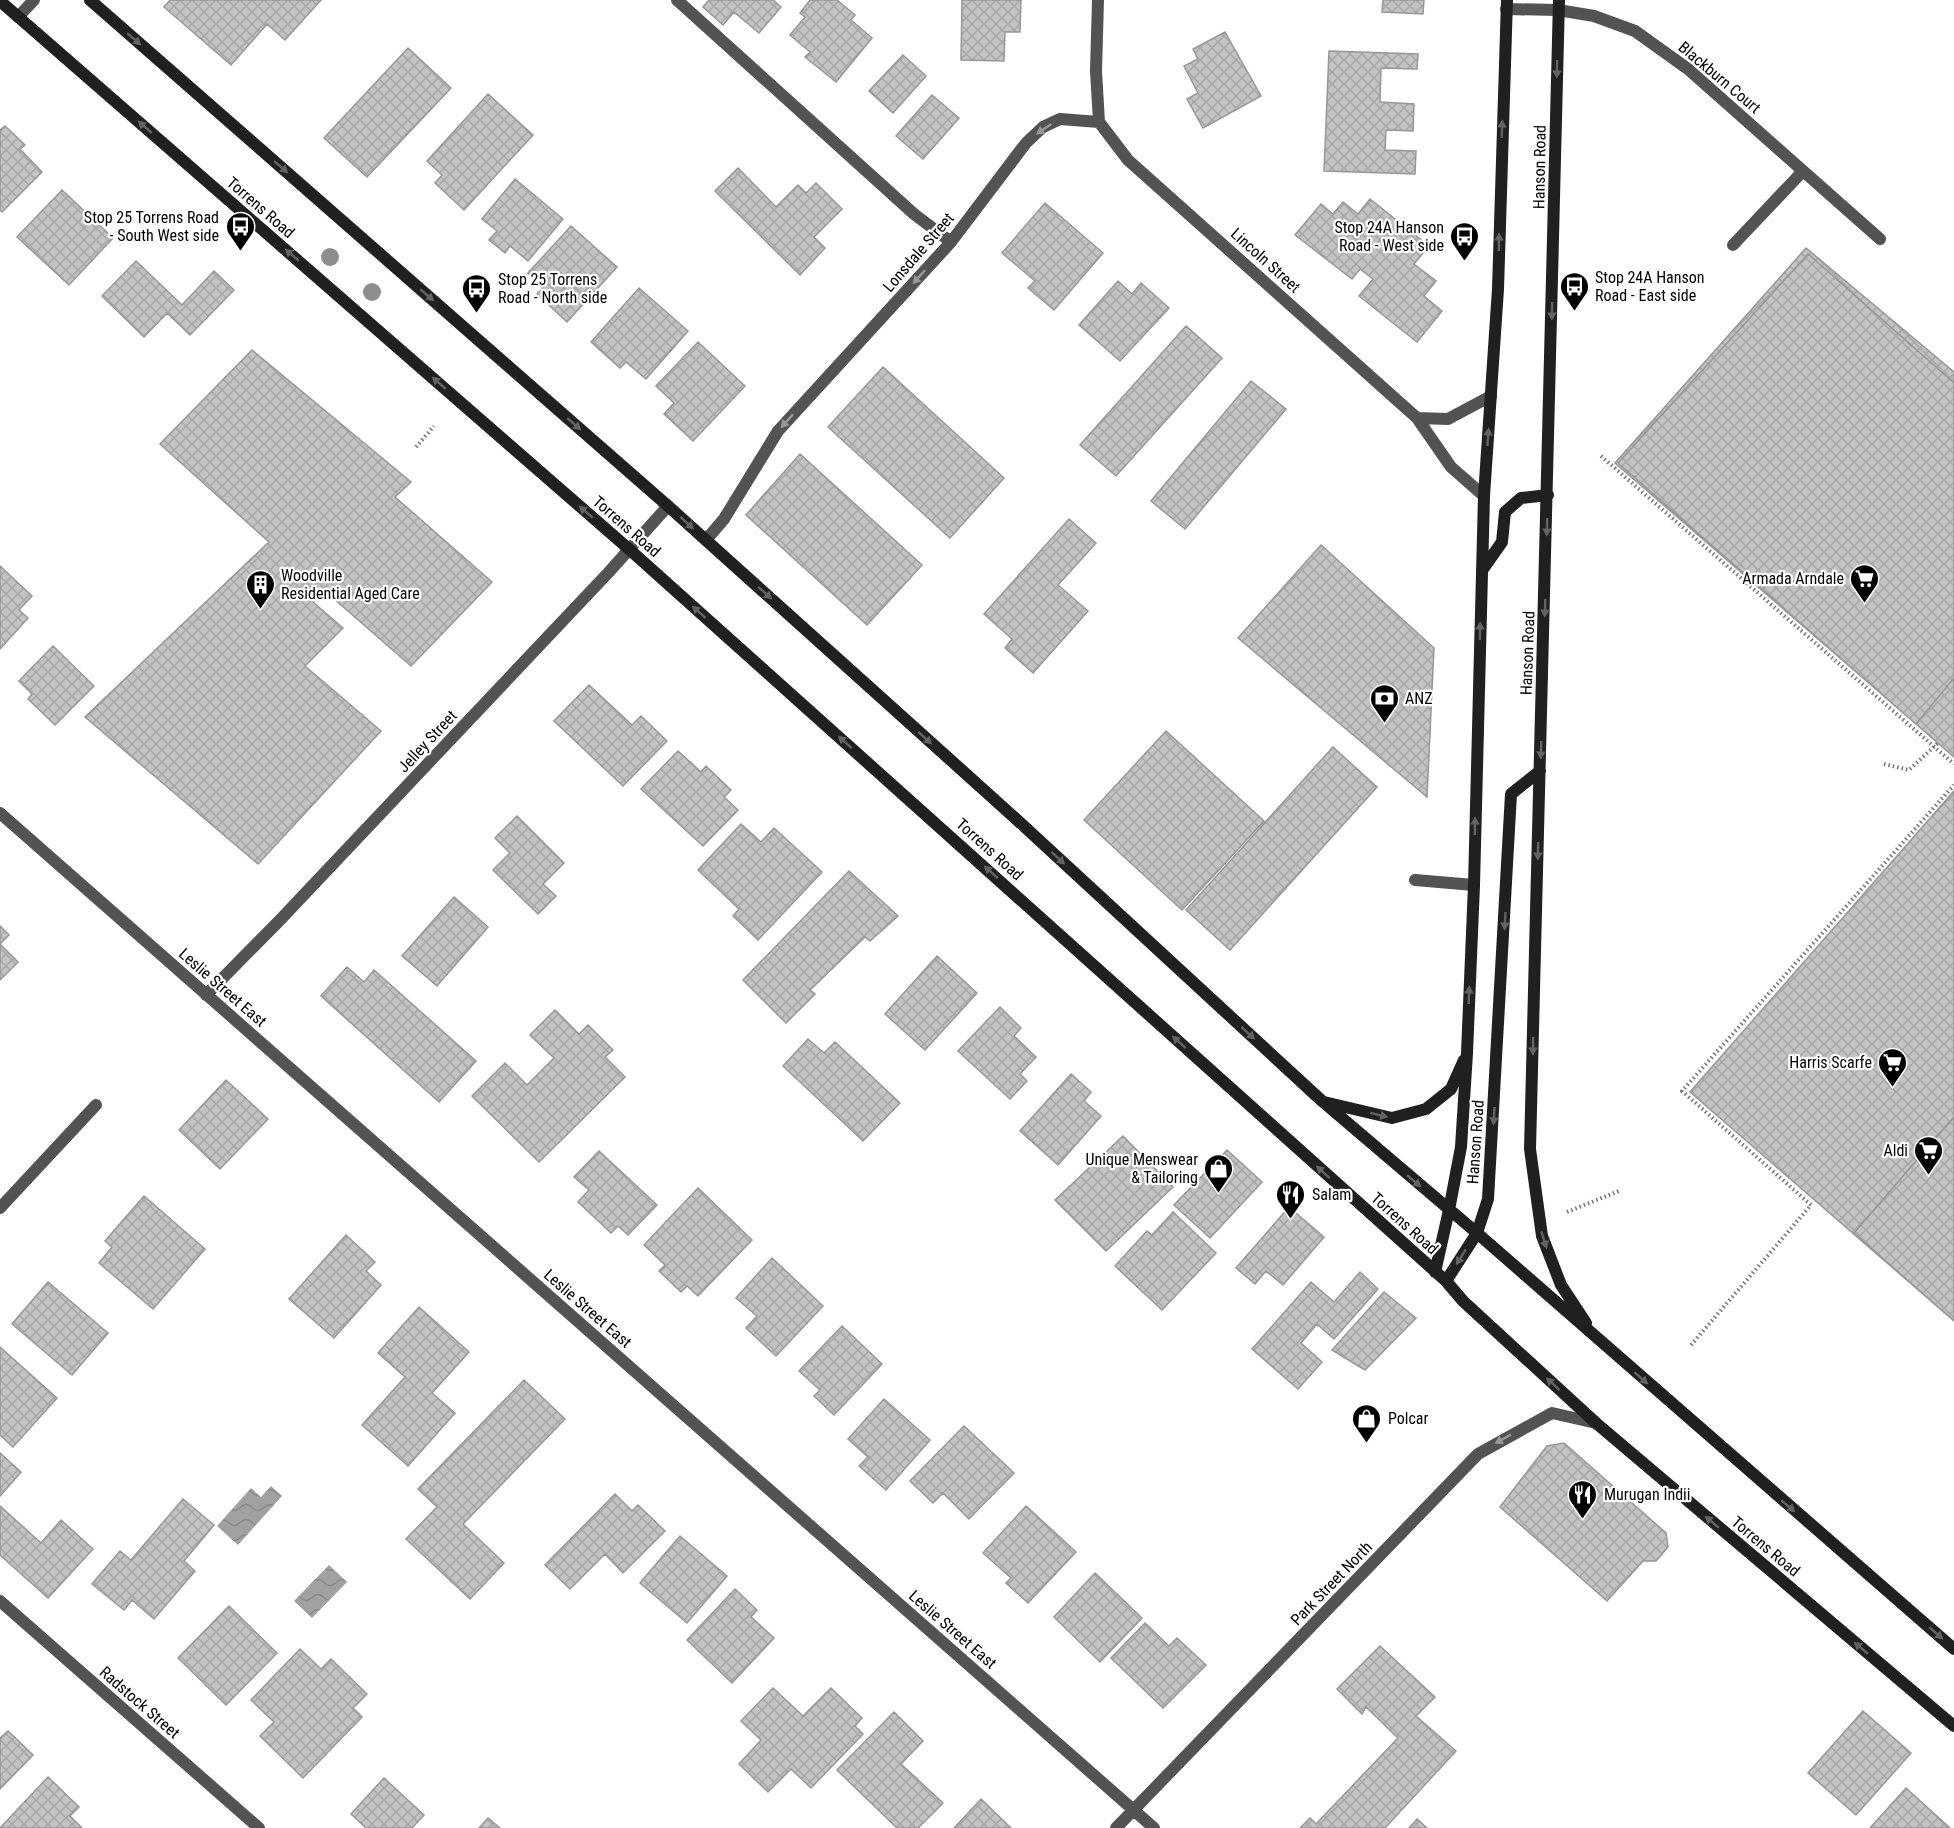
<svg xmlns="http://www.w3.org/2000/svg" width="1954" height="1828" font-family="'Roboto Condensed',sans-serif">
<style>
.water{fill:url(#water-waves)}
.building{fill:url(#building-cross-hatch);stroke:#979797;stroke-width:1.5}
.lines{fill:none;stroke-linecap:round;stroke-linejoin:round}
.path{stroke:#757575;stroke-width:4;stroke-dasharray:1.5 3;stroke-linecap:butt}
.lane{stroke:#535353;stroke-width:12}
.street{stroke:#535353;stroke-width:12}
.secondary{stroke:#202020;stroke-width:12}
.tree{fill:#8e8e8e}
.oneway{fill:#636363}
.oneway2{fill:#989898}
.labels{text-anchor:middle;stroke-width:4.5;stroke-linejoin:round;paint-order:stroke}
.street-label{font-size:16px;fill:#000;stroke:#fff}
.poi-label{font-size:16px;fill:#000;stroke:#fff;text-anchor:start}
</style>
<defs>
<pattern id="water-waves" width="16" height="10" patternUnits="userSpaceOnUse" patternTransform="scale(1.5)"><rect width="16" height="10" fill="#a1a1a1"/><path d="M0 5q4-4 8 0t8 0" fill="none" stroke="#898989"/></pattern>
<pattern id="building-cross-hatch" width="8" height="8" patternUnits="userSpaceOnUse" patternTransform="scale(1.5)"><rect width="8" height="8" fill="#c3c3c3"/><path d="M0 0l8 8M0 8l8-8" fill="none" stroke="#a6a6a6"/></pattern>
</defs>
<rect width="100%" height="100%" fill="#fff"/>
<!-- water -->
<path class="water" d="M271,1486L282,1496L238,1545L217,1526L251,1488L261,1497Z
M329,1565L347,1582L312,1618L294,1601Z"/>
<!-- building -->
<path class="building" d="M170,0H321L285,40L267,24L231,65L164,7Z
M709,0H773L781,7L759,33L734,12L723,25L703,7Z
M810,0H837L855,15L851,20L872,38L836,82L805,57L810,52L790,35L805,17L800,13Z
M962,0H1021L1020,32H1005L1004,61L961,60Z
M1383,0H1424L1423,14L1382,12Z
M1225,32L1261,96L1203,128L1187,99L1198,93L1184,66L1198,59L1193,49Z
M408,48L451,88L367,177L324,138Z
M1329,51L1418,54L1417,69L1381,68L1380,102L1414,104L1413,131L1386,130L1385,150L1416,151L1415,174L1324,171Z
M903,55L926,76L893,113L869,91Z
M488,94L533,135L464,210L435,183L442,175L427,161Z
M932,95L959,118L923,159L896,136Z
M5,126L25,145L20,149L42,172L2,212L0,210V130Z
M738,168L776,207L798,185L806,193L816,183L842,209L814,237L825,248L800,275L715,191Z
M515,179L563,219L528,261L510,246L505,253L489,240L497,231L482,219Z
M62,190L113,238L69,285L17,237Z
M1370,199L1429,246L1414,264L1436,281L1424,296L1442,311L1417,342L1359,296L1373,279L1360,269L1352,279L1295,235L1321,204L1333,214L1343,202L1358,214Z
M1045,203L1103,253L1054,310L1028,288L1035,281L1002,253Z
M571,226L617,267L567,322L537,294L543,288L528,273Z
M1806,248L1954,372V757L1615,463Z
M1808,254L1954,383V678L1916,724L1618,463Z
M136,261L182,305L214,271L234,290L190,335L167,313L144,337L102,296Z
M1118,281L1132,294L1141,283L1169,308L1120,361L1079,325Z
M639,288L688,331L646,379L626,362L620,368L591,342Z
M1186,326L1222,358L1116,476L1080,445Z
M698,342L745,386L693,441L664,414L674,403L656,386Z
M252,350L411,482L395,497L492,582L411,666L325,591L313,602L343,628L305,666L381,731L258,864L85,717L269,542L160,444Z
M883,367L1004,478L950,538L828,427Z
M1251,381L1286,409L1185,529L1151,501Z
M800,454L922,565L867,625L746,515Z
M1069,519L1096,543L1058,585L1088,611L1033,673L1005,648L1012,639L984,614Z
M1321,545L1434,648L1427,797L1238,638Z
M0,566L32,596L19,610L28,618L0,649Z
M53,646L94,686L55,725L28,699L32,694L19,681Z
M589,685L632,725L641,716L667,741L623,786L554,721Z
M1166,731L1264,821L1182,910L1084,820Z
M1333,747L1377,787L1230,950L1186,910Z
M678,751L701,772L706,766L731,790L724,797L738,810L703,846L641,789Z
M1954,791V1321L1690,1092Z
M517,816L564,863L543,884L556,896L538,914L493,870L510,853L495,838Z
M741,824L761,842L774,828L822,872L758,940L733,916L739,909L698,870Z
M849,871L898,916L870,941L865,937L810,990L815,994L786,1023L743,980Z
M454,897L488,927L437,986L402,956Z
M0,926L9,935L0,944Z
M0,944L18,962L0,980Z
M937,956L977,993L925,1050L885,1014Z
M347,967L364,982L374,970L476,1061L439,1102L321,996Z
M1000,1007L1021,1028L1014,1036L1036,1057L1020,1074L1027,1081L1010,1099L958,1051Z
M555,1010L579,1034L588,1025L613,1050L605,1057L625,1077L539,1162L472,1096L505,1063L527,1085L554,1058L530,1035Z
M808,1039L824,1053L835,1042L900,1103L863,1141L783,1066Z
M1071,1074L1091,1092L1084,1101L1101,1116L1058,1165L1020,1131Z
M226,1080L268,1119L220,1169L179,1130Z
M1954,1117V1321L1854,1233Z
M1123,1136L1173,1187L1106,1251L1055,1200Z
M1227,1150L1262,1182L1210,1238L1174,1205Z
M599,1151L657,1205L628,1235L618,1226L611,1233L578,1202L589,1190L574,1177Z
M698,1188L752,1240L698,1296L687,1286L681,1292L659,1271L665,1265L644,1245Z
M144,1196L205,1249L153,1309L99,1263L112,1247L105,1241Z
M1289,1207L1324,1237L1283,1285L1266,1271L1255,1284L1236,1268Z
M1173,1212L1216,1253L1162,1310L1115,1266L1147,1231L1152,1235Z
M346,1235L375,1262L366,1271L381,1285L334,1338L289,1299Z
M772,1258L823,1306L776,1356L746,1328L757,1316L736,1298Z
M1360,1272L1378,1289L1334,1339L1317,1324L1301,1343L1322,1362L1298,1389L1252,1349L1311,1282L1334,1302Z
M48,1282L108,1333L72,1375L12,1324Z
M1384,1292L1416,1318L1365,1370L1332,1350Z
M419,1307L469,1352L432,1393L455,1413L408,1466L362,1425L405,1377L378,1353Z
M842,1326L882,1364L834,1415L814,1396L820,1390L799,1371Z
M0,1347L57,1398L13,1447L0,1435Z
M524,1380L565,1419L463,1524L504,1563L470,1599L406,1539L437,1507L418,1489Z
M884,1399L930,1440L886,1490L859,1466L868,1457L848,1439Z
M964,1426L1014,1473L969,1519L943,1493L933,1503L910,1481Z
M1564,1443L1666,1533L1668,1547L1656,1561H1643L1607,1601L1500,1507L1547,1446Z
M0,1453L21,1472L0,1496Z
M615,1494L632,1511L638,1505L665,1531L623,1573L605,1554L570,1589L545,1565Z
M183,1499L214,1525L184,1561L195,1571L154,1619L132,1600L124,1610L92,1584L120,1551L131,1560Z
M0,1506L41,1543L61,1520L93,1549L48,1598L0,1555Z
M1026,1506L1076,1552L1028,1603L1006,1583L1011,1578L983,1553Z
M680,1536L727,1576L687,1623L640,1583Z
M1095,1573L1142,1618L1100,1662L1054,1617Z
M735,1589L757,1610L751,1617L774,1638L732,1683L687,1640Z
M229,1606L277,1653L226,1705L178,1658Z
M1145,1623L1169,1646L1177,1638L1206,1665L1163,1708L1111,1658Z
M1380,1646L1435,1697L1416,1716L1456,1751L1385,1828H1300L1310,1818L1316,1824L1398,1738L1366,1707L1362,1714L1337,1689Z
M300,1649L321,1669L331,1659L367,1694L353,1708L362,1717L303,1778L260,1736L274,1722L251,1700Z
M773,1688L803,1716L831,1688L862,1718L855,1726L863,1734L811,1788L791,1769L768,1792L739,1764L761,1740L741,1721Z
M1863,1711L1911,1753L1856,1815L1808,1773Z
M894,1712L923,1741L901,1764L943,1803L918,1828H897L837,1770Z
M8,1731L33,1755L0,1789V1738Z
M48,1777L79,1807L70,1816L82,1828H0Z
M384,1778L424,1815L412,1828H366L351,1814Z
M1906,1788L1950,1828H1870Z
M981,1799L1011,1828H954Z
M488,1818L500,1828H479Z
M1417,1819L1427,1828H1409Z"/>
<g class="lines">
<!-- path -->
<path class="path" d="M416,447L434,426
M1601,456L1954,764
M1884,764L1909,770L1938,743
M1567,1212L1619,1191
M1691,1345L1811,1205L1682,1091L1954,785"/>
<!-- lane -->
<path class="lane" d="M677,0L914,214L951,242
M1733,245L1803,171
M1415,880L1474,885"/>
<!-- street -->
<path class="street" d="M1098,0L1096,71L1099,122
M1506,9L1558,10L1594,16L1635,31L1688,69L1880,239
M18,17L34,0
M1099,122L1128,160L1417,418L1451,467L1484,496
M1417,418L1448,419L1491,396
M706,540L724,519L778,431L951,242L1026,143L1043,127L1060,119L1099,122
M0,813L1154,1828
M206,995L280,920L608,573L668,506
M0,1208L96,1105
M0,1601L259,1828
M1116,1828L1478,1454L1552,1413L1596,1423"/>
<!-- secondary -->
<path class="secondary" d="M90,0L668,506L1015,818L1322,1101L1477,1233L1954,1649
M1559,0L1530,1149L1542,1236L1561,1285L1586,1323
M0,1L630,550L1446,1281L1463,1301L1596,1423L1954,1726
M1483,569L1502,542L1505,512L1521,498L1548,495
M1324,1102L1392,1118L1426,1109L1451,1089L1464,1060
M1435,1272L1449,1210L1461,1147L1467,1053L1474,885L1484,496L1498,289L1507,0
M1446,1281L1477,1233L1488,1199L1511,794L1540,771"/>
</g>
<!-- trees -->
<g class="tree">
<circle cx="330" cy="257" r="9"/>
<circle cx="372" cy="292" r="9"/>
</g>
<!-- one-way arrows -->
<defs><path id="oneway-solid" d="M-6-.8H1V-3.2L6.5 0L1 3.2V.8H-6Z" transform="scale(1.5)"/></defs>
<g class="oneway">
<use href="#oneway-solid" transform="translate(134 39) rotate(41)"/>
<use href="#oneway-solid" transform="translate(1557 69) rotate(91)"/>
<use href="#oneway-solid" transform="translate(145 127) rotate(-139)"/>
<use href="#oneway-solid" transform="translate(1502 129) rotate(-88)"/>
<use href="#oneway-solid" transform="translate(281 167) rotate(41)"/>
<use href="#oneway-solid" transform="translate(1499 242) rotate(-89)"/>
<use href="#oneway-solid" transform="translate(292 255) rotate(-139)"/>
<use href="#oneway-solid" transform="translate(427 295) rotate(41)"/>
<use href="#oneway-solid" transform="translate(1552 311) rotate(91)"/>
<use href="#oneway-solid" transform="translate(439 383) rotate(-139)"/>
<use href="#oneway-solid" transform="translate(574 424) rotate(41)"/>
<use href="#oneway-solid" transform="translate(1488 437) rotate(-86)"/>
<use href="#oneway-solid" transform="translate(586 512) rotate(-139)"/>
<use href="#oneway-solid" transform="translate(687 523) rotate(42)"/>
<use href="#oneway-solid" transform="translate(1547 527) rotate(91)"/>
<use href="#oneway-solid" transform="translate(765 593) rotate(42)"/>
<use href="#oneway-solid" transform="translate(1545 608) rotate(92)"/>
<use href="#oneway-solid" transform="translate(699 612) rotate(-138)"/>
<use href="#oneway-solid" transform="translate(1480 631) rotate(-89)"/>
<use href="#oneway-solid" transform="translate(925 738) rotate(42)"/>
<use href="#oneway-solid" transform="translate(845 742) rotate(-138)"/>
<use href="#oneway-solid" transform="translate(1541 750) rotate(92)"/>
<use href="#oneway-solid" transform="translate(1475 826) rotate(-89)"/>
<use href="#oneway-solid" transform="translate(1538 851) rotate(91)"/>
<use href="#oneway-solid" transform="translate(1058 858) rotate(43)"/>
<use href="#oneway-solid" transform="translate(991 872) rotate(-138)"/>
<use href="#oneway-solid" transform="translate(1505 921) rotate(93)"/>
<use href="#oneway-solid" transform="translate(1469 995) rotate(-88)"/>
<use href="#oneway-solid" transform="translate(1248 1033) rotate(43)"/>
<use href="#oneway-solid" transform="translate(1179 1042) rotate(-138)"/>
<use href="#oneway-solid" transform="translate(1533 1046) rotate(91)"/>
<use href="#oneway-solid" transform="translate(1379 1115) rotate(14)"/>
<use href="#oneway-solid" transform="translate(1494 1116) rotate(93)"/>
<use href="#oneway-solid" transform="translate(1323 1172) rotate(-138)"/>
<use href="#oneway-solid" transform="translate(1414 1181) rotate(40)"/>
<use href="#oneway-solid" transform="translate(1544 1240) rotate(73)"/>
<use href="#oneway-solid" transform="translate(1461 1257) rotate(122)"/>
<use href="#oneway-solid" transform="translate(1641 1378) rotate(41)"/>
<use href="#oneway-solid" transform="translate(1553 1384) rotate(-137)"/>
<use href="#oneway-solid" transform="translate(1788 1506) rotate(41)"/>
<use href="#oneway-solid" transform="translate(1712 1522) rotate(-140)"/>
<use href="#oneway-solid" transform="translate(1936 1633) rotate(41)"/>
<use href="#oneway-solid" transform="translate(1861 1648) rotate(-140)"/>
</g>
<g class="oneway2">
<use href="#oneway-solid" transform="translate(1044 129) rotate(146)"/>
<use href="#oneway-solid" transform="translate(919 277) rotate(132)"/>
<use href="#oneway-solid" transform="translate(787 421) rotate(132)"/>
<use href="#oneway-solid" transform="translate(1503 1439) rotate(151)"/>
</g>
<!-- icons -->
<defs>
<symbol id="bus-pin" viewBox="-11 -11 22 30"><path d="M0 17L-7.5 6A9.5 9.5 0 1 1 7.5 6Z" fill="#000" stroke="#fff"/><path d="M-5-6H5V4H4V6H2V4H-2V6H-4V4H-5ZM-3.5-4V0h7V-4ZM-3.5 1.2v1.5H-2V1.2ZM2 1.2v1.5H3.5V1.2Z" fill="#fff"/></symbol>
<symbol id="supermarket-pin" viewBox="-11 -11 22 30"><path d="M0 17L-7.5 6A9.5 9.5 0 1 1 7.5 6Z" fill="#000" stroke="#fff"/><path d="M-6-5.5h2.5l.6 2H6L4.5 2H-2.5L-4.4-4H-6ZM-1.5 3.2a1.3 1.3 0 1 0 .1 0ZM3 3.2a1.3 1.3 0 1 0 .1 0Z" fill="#fff"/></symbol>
<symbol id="building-pin" viewBox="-11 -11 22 30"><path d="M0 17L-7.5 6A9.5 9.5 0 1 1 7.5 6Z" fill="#000" stroke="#fff"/><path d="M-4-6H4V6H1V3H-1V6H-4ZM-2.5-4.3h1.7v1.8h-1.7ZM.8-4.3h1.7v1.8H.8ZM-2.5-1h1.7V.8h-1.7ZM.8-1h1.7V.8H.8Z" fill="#fff"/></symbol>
<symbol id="bank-pin" viewBox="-11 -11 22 30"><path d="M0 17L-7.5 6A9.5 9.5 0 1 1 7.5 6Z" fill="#000" stroke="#fff"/><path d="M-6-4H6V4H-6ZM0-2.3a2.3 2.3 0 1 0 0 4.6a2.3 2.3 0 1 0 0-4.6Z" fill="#fff"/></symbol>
<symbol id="shop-pin" viewBox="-11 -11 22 30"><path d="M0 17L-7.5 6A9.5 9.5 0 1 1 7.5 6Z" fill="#000" stroke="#fff"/><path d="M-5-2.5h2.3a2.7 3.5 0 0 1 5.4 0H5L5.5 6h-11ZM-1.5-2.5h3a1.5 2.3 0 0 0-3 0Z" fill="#fff"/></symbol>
<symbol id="restaurant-pin" viewBox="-11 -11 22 30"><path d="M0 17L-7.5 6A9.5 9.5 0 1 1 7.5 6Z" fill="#000" stroke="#fff"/><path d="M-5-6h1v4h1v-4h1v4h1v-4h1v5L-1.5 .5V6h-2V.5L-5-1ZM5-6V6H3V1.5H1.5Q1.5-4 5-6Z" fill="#fff"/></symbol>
</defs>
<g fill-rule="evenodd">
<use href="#bus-pin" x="224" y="210" width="33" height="45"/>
<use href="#bus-pin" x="1448" y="220" width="33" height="45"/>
<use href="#bus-pin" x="1558" y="270" width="33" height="45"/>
<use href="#bus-pin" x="460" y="272" width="33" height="45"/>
<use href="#supermarket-pin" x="1848" y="562" width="33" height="45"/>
<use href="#building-pin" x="244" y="568" width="33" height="45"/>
<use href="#bank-pin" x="1368" y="682" width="33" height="45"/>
<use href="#supermarket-pin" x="1876" y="1046" width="33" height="45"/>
<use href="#supermarket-pin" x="1912" y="1134" width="33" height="45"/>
<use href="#shop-pin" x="1202" y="1152" width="33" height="45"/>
<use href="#restaurant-pin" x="1274" y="1178" width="33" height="45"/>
<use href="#shop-pin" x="1350" y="1402" width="33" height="45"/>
<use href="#restaurant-pin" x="1566" y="1478" width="33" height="45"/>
</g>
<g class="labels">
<!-- street labels -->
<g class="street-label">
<text transform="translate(1720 77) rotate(40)" y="6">Blackburn Court</text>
<text transform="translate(1539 167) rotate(-89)" y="6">Hanson Road</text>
<text transform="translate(261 207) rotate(41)" y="6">Torrens Road</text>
<text transform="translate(918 252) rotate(-49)" y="6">Lonsdale Street</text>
<text transform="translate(1266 260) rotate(42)" y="6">Lincoln Street</text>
<text transform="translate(627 526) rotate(41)" y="6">Torrens Road</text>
<text transform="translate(1527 653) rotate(-88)" y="6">Hanson Road</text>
<text transform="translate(427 741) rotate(-47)" y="6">Jelley Street</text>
<text transform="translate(990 849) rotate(42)" y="6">Torrens Road</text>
<text transform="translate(223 987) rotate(41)" y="6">Leslie Street East</text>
<text transform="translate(1475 1142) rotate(-86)" y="6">Hanson Road</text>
<text transform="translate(1405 1223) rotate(42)" y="6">Torrens Road</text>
<text transform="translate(588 1308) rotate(41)" y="6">Leslie Street East</text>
<text transform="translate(1766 1546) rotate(40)" y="6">Torrens Road</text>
<text transform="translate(1331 1583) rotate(-46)" y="6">Park Street North</text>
<text transform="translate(953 1629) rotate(41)" y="6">Leslie Street East</text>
<text transform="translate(140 1702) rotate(41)" y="6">Radstock Street</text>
</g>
<!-- poi labels -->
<g class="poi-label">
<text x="219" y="223" text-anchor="end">Stop 25 Torrens Road<tspan x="219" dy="18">- South West side</tspan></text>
<text x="1444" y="233" text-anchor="end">Stop 24A Hanson<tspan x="1444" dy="18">Road - West side</tspan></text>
<text x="1595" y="283">Stop 24A Hanson<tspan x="1595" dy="18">Road - East side</tspan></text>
<text x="498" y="285">Stop 25 Torrens<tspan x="498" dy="18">Road - North side</tspan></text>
<text x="281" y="581">Woodville<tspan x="281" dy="18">Residential Aged Care</tspan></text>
<text x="1844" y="584" text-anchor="end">Armada Arndale</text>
<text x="1405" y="704">ANZ</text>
<text x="1872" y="1068" text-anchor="end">Harris Scarfe</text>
<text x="1908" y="1156" text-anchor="end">Aldi</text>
<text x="1198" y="1165" text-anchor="end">Unique Menswear<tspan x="1198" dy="18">&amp; Tailoring</tspan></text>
<text x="1312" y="1200">Salam</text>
<text x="1388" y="1424">Polcar</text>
<text x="1604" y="1500">Murugan Indii</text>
</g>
</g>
</svg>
